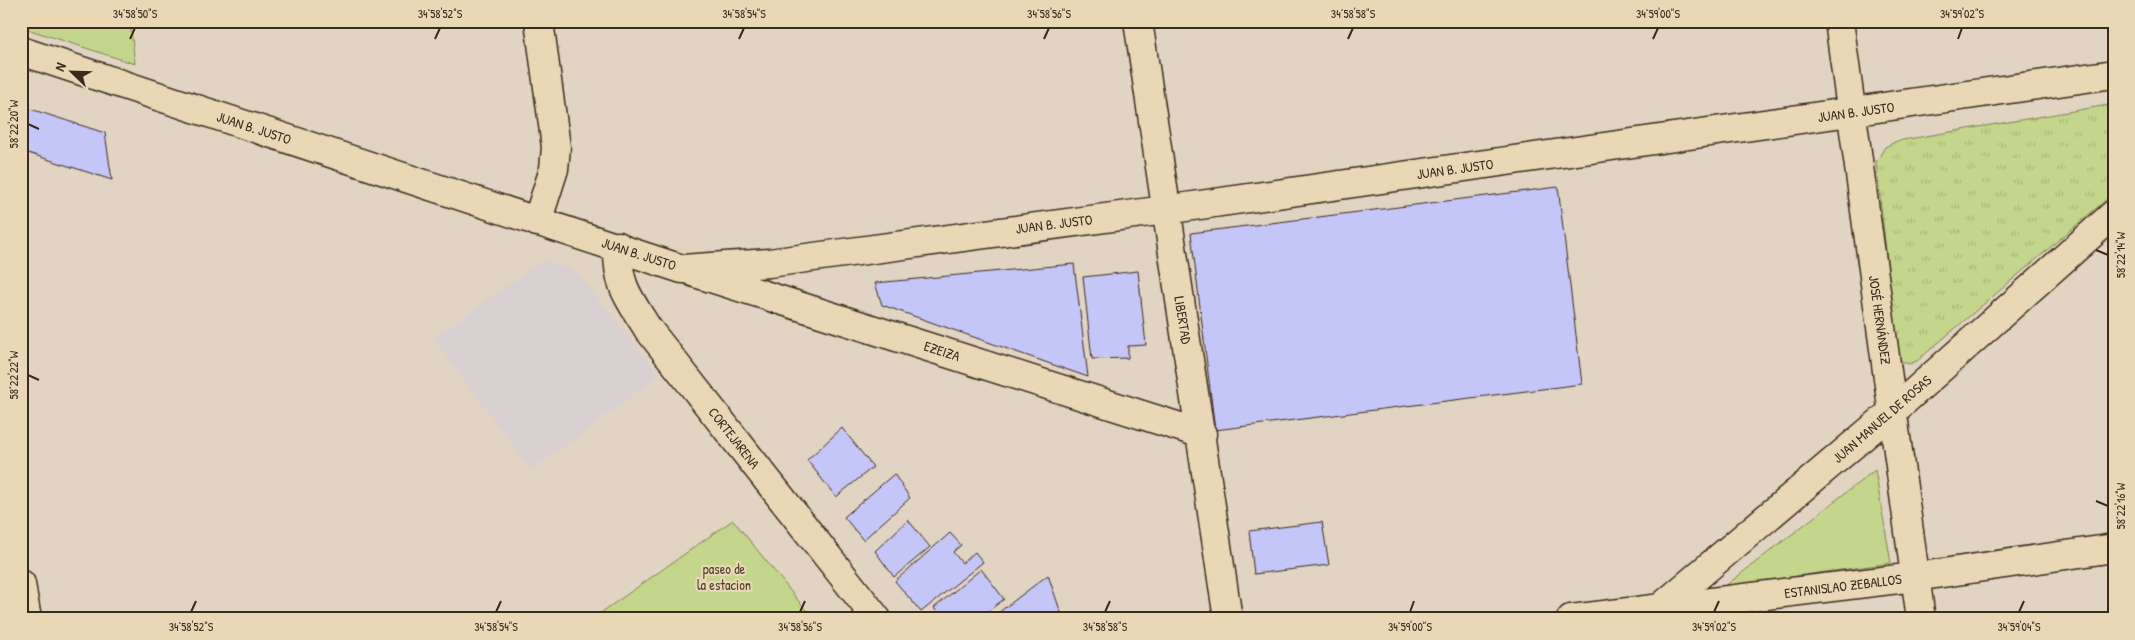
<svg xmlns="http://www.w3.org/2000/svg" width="2135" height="640" font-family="'Patrick Hand',sans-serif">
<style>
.built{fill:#d9d0d2}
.grass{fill:url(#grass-tufts);stroke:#808054}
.park{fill:#c4d68b;stroke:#808054}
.building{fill:#c5c6f8;stroke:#3b2a1e}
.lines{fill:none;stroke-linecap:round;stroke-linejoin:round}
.minor-casing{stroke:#3b2a1e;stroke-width:31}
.minor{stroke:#e9d7b5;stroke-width:28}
.ticks{fill:none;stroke:#3b2a1e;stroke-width:2}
.labels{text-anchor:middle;stroke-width:4.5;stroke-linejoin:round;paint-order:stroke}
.street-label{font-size:14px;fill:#3b2a1e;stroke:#e9d7b5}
.park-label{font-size:14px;fill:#50442e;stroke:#e9d7b5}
.neatline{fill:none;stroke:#3b2a1e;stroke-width:2}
.ticks-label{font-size:12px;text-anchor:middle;fill:#3b2a1e}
</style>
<defs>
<pattern id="grass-tufts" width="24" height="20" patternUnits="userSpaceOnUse" patternTransform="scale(1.25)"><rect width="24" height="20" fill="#c4d68b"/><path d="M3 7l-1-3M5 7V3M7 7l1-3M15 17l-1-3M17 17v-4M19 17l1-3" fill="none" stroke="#a9b878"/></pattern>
</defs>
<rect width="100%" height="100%" fill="#e2d4c2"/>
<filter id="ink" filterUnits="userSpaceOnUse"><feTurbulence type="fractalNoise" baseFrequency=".02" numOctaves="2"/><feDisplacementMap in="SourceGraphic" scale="10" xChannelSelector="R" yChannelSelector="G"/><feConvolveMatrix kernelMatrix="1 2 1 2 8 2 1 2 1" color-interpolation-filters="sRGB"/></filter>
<g filter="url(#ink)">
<!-- built -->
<path class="built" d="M544,260L575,271L660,375L532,470L433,338Z"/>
<!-- grass -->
<path class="grass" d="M2114,104V193L1917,361L1909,364L1901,361L1898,356L1876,162L1885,147L1897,141Z"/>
<!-- park -->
<path class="park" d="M21,21H130L135,64L21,27Z
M1875,470L1891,563L1725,586Z
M733,520L813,619H592Z"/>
<!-- building -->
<path class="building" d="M21,106L105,133L112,180L25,152L21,131Z
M1558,187L1582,384L1215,430L1191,233Z
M1074,264L1088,377L882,305L875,283Z
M1138,271L1146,345L1128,346V358L1092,359L1083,277Z
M842,428L873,467L836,497L807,460Z
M894,474L910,498L863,540L844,517Z
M908,520L930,547L894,577L875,551Z
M1322,522L1329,565L1254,574L1249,531Z
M950,533L961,545L953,552L962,563L975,552L983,562L921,612L895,581Z
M981,569L1004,599L978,619H942L934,608Z
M1048,575L1062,616L1058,619H990Z"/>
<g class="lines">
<defs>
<path id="minor" d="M1138,21L1228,619
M1839,21L1921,619
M21,51L682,269L769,263L1165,210L2114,74
M537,222L554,169L556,147L539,21
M618,246C617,285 628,297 648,329L877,619
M695,273L1202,434
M21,584L27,619
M1571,619L1915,577L2114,548
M1647,619L1892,412L2114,214"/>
</defs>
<!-- minor casing -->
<use href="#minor" class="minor-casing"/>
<!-- minor -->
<use href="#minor" class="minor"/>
</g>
</g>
<!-- ticks -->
<path class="ticks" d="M130,39L135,28M435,39L440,28M739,39L744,28M1044,39L1049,28M1348,39L1353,28M1653,39L1658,28M1958,39L1962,28M28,124L39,129M2096,250L2108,255M28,375L39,380M2096,501L2108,506M191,612L196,601M496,612L501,601M800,612L805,601M1105,612L1110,601M1410,612L1414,601M1714,612L1719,601M2019,612L2024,601"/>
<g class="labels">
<!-- street labels -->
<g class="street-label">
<text transform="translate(1856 112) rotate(-8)" y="5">JUAN B. JUSTO</text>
<text transform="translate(254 128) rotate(18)" y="5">JUAN B. JUSTO</text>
<text transform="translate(1455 169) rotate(-8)" y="5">JUAN B. JUSTO</text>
<text transform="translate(1054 224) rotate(-7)" y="5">JUAN B. JUSTO</text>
<text transform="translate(639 254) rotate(18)" y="5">JUAN B. JUSTO</text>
<text transform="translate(1183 320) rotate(81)" y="5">LIBERTAD</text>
<text transform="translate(1880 320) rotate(82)" y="5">JOSÉ HERNÁNDEZ</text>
<text transform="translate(942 351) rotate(18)" y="5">EZEIZA</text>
<text transform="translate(1882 419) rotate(-41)" y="5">JUAN MANUEL DE ROSAS</text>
<text transform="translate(734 438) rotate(52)" y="5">CORTEJARENA</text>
<text transform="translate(1843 586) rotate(-7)" y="5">ESTANISLAO ZEBALLOS</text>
</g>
<!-- park labels -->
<g class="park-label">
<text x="724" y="574">paseo de<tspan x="724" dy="16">la estacion</tspan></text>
</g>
</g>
<!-- margin -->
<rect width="2135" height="640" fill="none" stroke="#e9d7b5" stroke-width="55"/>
<!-- north arrow -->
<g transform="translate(72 72) rotate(293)" stroke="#e9d7b5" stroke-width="4" paint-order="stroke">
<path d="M0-4L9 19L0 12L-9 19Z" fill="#3b2a1e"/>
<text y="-8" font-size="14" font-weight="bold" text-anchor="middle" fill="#3b2a1e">N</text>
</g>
<rect x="28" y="28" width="2080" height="584" class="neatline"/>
<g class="ticks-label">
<text x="135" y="18">34°58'50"S</text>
<text x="440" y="18">34°58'52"S</text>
<text x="744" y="18">34°58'54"S</text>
<text x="1049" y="18">34°58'56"S</text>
<text x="1353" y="18">34°58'58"S</text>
<text x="1658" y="18">34°59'00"S</text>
<text x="1962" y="18">34°59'02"S</text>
<text transform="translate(14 124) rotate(-90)" y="4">58°22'20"W</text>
<text transform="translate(2121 255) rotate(-90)" y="4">58°22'14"W</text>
<text transform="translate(14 375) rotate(-90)" y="4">58°22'22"W</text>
<text transform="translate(2121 506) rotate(-90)" y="4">58°22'16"W</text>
<text x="191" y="631">34°58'52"S</text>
<text x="496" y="631">34°58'54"S</text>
<text x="800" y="631">34°58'56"S</text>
<text x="1105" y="631">34°58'58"S</text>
<text x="1410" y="631">34°59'00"S</text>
<text x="1714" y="631">34°59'02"S</text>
<text x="2019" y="631">34°59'04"S</text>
</g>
</svg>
